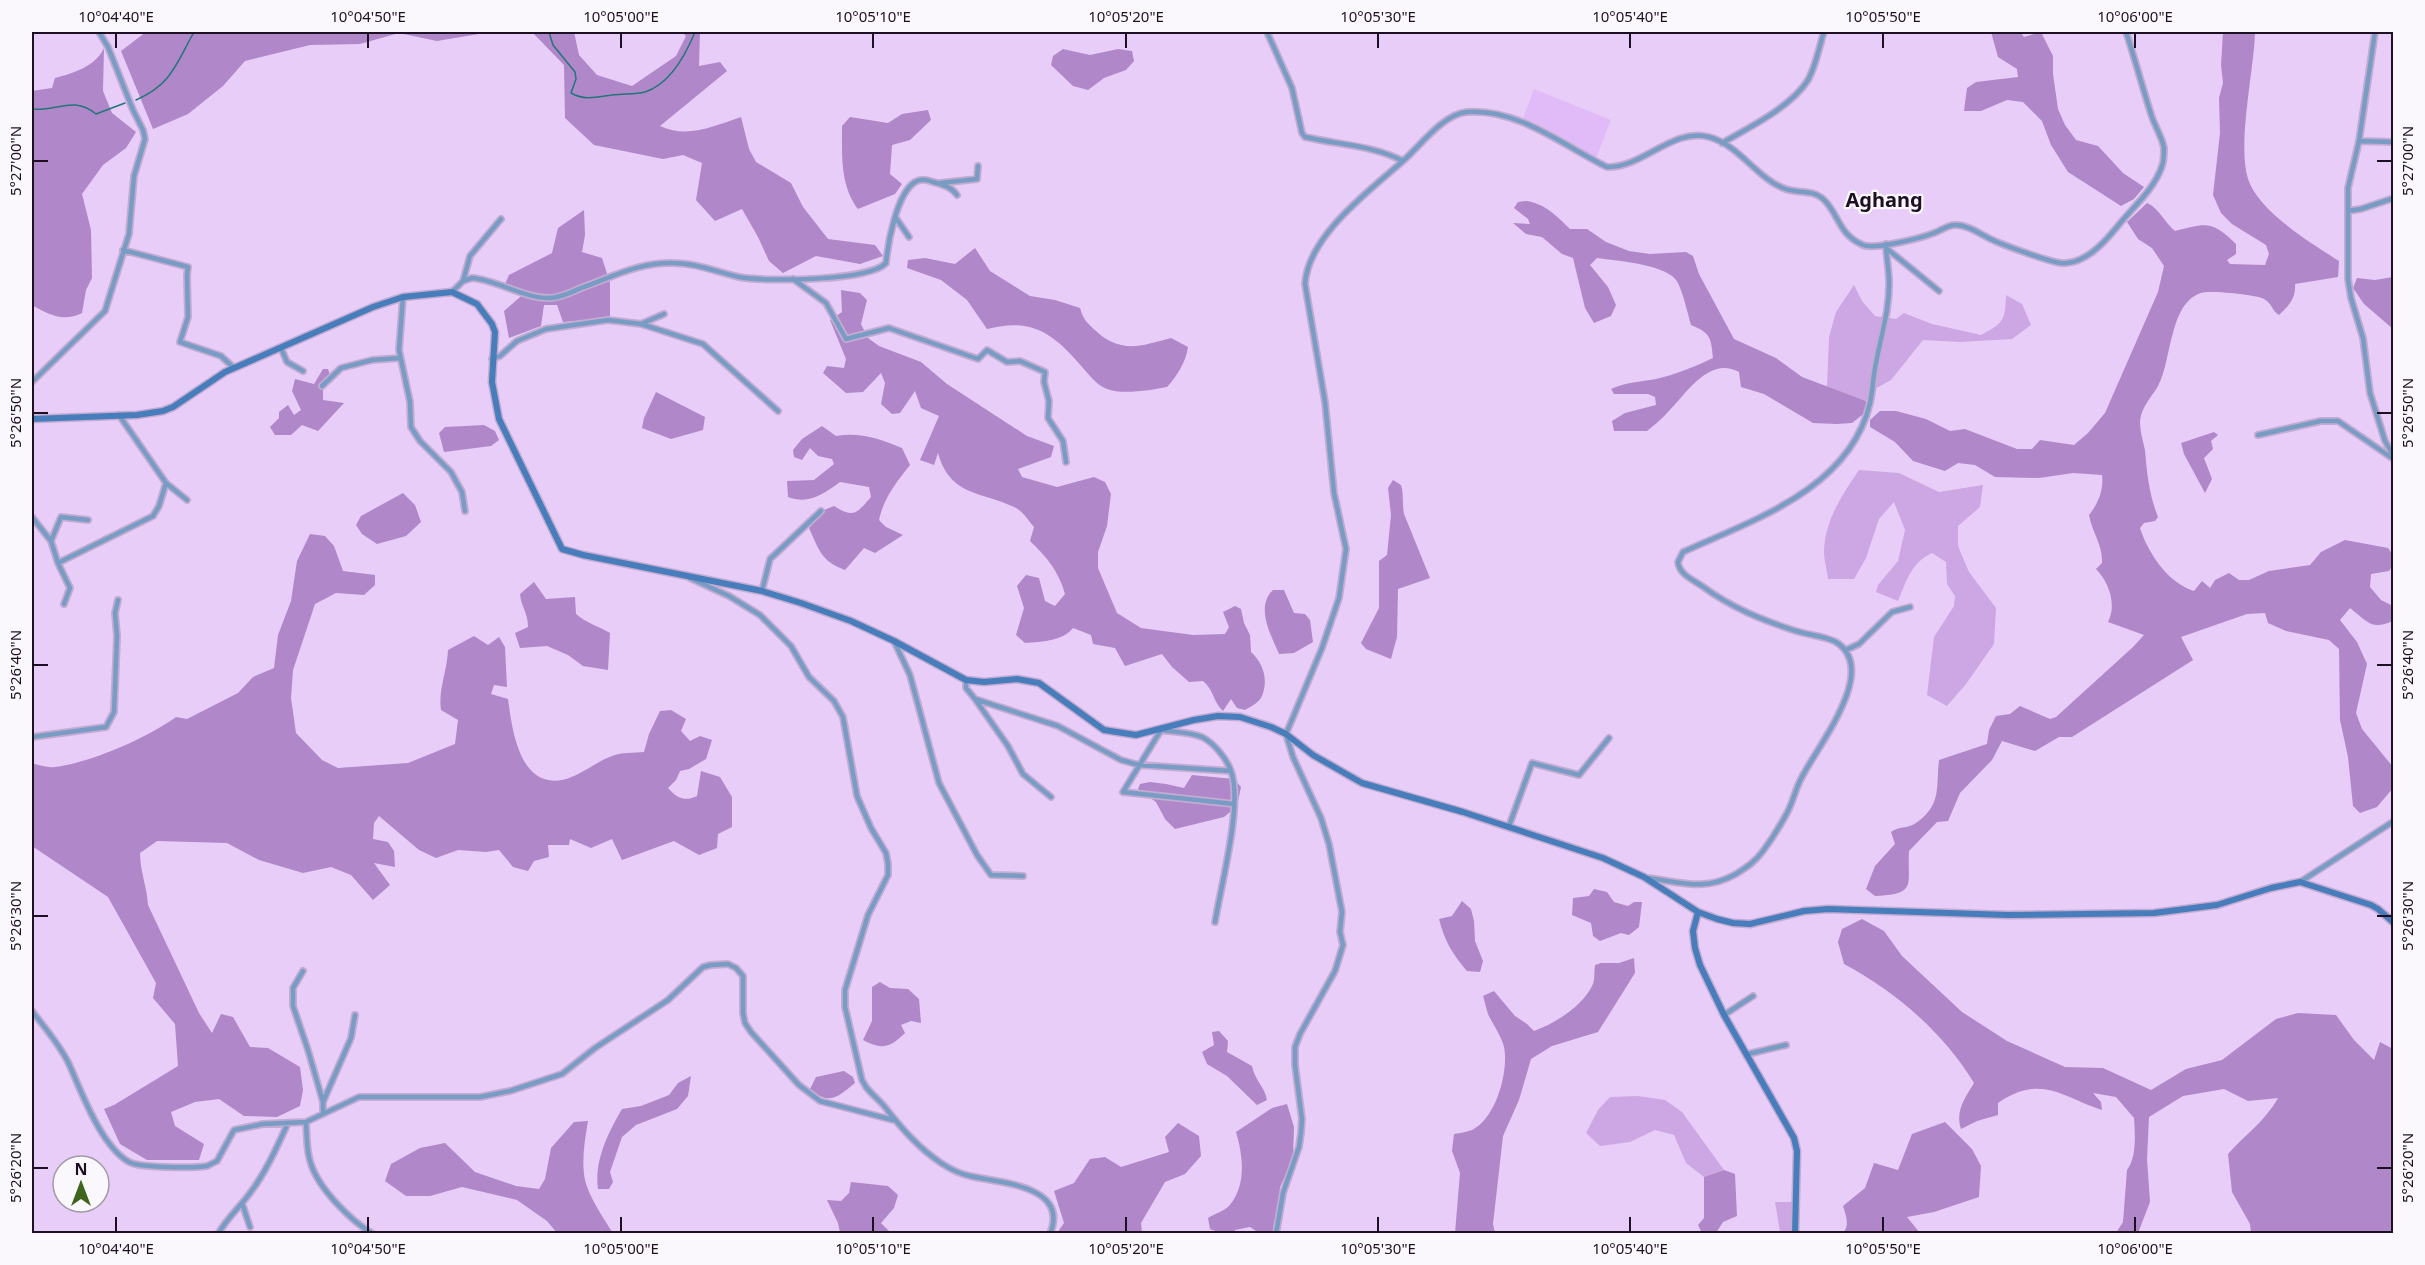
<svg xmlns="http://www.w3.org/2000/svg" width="2425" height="1265" font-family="'Noto Sans',sans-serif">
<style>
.built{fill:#e1bbf7}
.green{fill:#cda7e3}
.forest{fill:#b087c8}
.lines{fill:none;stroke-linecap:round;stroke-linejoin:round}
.stream{stroke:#237579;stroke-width:1.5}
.street-casing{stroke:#c3abd2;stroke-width:8}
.secondary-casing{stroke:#c3abd2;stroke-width:9}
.street{stroke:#799cc5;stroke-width:4.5}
.secondary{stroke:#477dba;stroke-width:6}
.ticks{fill:none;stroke:#1d1023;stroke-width:2}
.labels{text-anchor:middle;stroke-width:4.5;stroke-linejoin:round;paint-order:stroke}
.quarter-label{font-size:20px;font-weight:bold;fill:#1d1023;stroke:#fbf8fd}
.neatline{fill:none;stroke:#1d1023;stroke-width:2}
.ticks-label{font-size:15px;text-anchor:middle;fill:#1d1023}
</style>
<rect width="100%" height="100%" fill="#e8cdf8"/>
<!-- built -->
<path class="built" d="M1534,89L1611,120L1596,158L1559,137L1522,121Z"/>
<!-- green -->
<path class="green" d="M1854,285L1862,301L1875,316L1896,319L1904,313L1932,324L1981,335C2004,323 2005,320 2006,295L2022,304L2031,325L2012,339L1960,342L1923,340L1891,380L1871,391L1866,401L1827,387L1829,337L1836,312Z
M1859,470L1899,473L1939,492L1983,485L1980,507L1958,526V546L1969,572L1996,608L1994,644L1966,684L1947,706L1927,695L1934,637L1954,606L1955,596L1947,584L1946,562L1932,553C1911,563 1907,580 1898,601L1876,592L1878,585L1898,561L1905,530L1894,502L1879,519L1866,558L1854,579H1828C1827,570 1824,560 1824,551C1825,520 1842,495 1859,470Z
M1638,1096L1665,1100L1682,1112L1724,1170L1704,1177L1686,1163L1674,1135L1655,1130L1630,1142L1600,1146L1586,1133L1598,1110L1610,1097Z
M1775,1202H1793L1795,1221L1801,1233H1776L1780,1232Z"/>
<!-- forest -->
<path class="forest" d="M146,32H491L437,41L399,33L360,44L310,45L245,61L223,86L188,114L153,129L121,51Z
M532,32H574L579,55L597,75L632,86L676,56L686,36L682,32H700L699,66L720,62L727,71L660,126C688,139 714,126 741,117L749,149L756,162L791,183L803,207L828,239L875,245L883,256L860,264L816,256L783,273L769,261L758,237L742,209L715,221L696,200L702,163L683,155L663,159L594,145L565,118L564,65Z
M1991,32H2020L2024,37L2041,32L2053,56V74L2058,109L2065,125L2076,140L2098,146L2123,173L2144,187L2134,199L2121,206L2068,172L2051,145L2042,121L2023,102L2007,100L1981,111H1964L1967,88L1976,82L2018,77L2017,69L1998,57Z
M2223,32H2255C2254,71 2237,143 2248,179C2259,212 2311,243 2339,261L2338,277L2295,284C2296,298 2289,306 2279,315C2272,311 2272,303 2264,299C2257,295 2210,290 2201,293C2169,303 2172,361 2158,386C2151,398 2141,407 2140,422C2140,431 2143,441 2145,450C2147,474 2149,494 2158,517L2155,521L2144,523L2140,528C2148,553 2168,583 2194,591L2202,581L2210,588L2215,580L2229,573L2239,580H2249L2269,571L2310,565L2321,552L2345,540L2388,548L2393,555V565L2389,571L2371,574L2370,587L2381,600L2393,606V621C2371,631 2367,621 2350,608L2340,620L2357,642L2367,664L2356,713L2362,729L2393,767V788L2377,807L2360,813L2353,806L2348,757L2340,720L2339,649L2329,640L2286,631L2268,623L2265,613L2247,614L2181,637L2193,660L2072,737H2059L2035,751L2002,741L1992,760L1960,793L1948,821L1937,822L1909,851C1907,885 1918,894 1875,896L1866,889L1875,866L1895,844L1891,832C1898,826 1908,829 1916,823C1942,805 1936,787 1939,760L1987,744L1989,730L1996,716L2010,714L2020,706L2050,719L2056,717L2133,647L2144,635L2108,622C2117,605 2109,582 2096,569L2102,563C2103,545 2092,532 2089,515C2098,504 2104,490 2102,475L2073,473L2039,478L1995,477L1975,465L1958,463L1945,471L1913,461L1895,442L1870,427V420L1880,411H1896L1926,419L1950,431L1965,429L2017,449H2032L2040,440L2074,445L2088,433L2105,413L2158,292L2164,266L2152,248L2138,239L2127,222L2147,203C2159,208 2164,222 2175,231C2206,223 2212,220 2236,244V254L2227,260L2230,264L2265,265L2269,254L2266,245L2232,224L2221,213L2213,195L2220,133L2219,98L2223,83L2221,65Z
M104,48L103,91L112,113L136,132L126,148L103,165L82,194L91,230L92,278L86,290L82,313C63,322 49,315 32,305V91L52,88L55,78C74,73 96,66 104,48Z
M1063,49L1090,55L1118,49L1132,51L1134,61L1126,70L1104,78L1088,90L1073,86L1051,65L1053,56Z
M928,110L931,120L910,140L892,145L890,174L902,184L895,194L858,209C840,185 842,155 842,126L850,117L888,123L902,114Z
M1526,201C1544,203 1557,216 1570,229H1587L1606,242L1629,251L1650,254L1686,252L1693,256L1699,274L1734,339L1776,358L1802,377L1866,401V412L1852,423L1836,424L1813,423L1764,394L1741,387L1739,372C1709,356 1687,393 1668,412C1662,419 1654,425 1647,431H1614L1612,421L1625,413L1656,405L1655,397L1648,394H1614L1611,389C1626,382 1640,382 1656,379C1677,374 1694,367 1713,358C1711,338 1711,333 1691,325C1687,311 1684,296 1678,283C1669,264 1617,261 1597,258L1590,265L1608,287L1616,305L1611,316L1594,323L1585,308L1573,258L1562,254L1542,237L1526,234L1513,223L1530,224L1528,219L1514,208L1518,202Z
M584,210L585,235L582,252L602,258L610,283V318L563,322L557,305H544L541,326L509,338L504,311L527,291L505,284L509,275L552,253L558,228Z
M975,248L990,271L1030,296L1055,300L1080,308C1083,319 1087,323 1096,331C1121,354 1141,346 1171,338L1188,347C1186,362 1177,376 1167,387C1151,390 1123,395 1107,389C1098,386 1089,375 1083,368C1054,334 1033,317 987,329L967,300L941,280L907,268L908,260L925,258L955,264Z
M2393,277H2394L2393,329L2364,304L2353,288L2357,278L2375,280Z
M841,290L860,293L867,300L861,324L868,338L879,346L921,362L947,384L1027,436L1054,446L1051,457L1018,469L1022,477L1057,487L1094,477L1105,482L1111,494L1107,526L1098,552V568L1117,613L1141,628L1193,635L1225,634L1229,627L1223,612L1235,606L1241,609L1244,623L1250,635L1251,652C1264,664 1269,681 1261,698C1258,703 1250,707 1245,710L1237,708L1231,699L1223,711C1213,702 1214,690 1203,681L1189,682L1172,667L1162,654L1125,666L1115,648L1093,644L1091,635L1073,628C1063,641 1040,642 1025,643L1016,635L1024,608L1017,586L1026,575L1039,578L1045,601L1055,606L1065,594C1059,572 1047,557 1030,541L1034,527C1028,520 1022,510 1014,507C980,491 950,496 938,453L934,465L920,460L939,416L921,408L915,391L900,413L892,414L881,404L885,383L881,373L863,392L846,393L823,373L827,366L844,368L846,359L830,320L842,312Z
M323,369H328L332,381L323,390V400L344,403L318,431L302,425L291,435H275L270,427L279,418V412L288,405L294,415L301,410L292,391L295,379L314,384Z
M656,392L705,417L703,430L671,439L642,428L644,418Z
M484,425L495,431L499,440L491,446L444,452L439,433L445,427Z
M822,426L836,436C861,432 879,439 902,448L910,465C896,483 884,497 879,520L886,527L903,535L875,553L864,548L845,570C821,561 819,550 809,528L824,510L834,506C854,519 857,513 871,497L869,487L840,482C823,494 809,505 788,497L787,481L814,480L834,464L832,459L818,456L810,448L802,460L794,457L793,450L802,439Z
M2214,432L2218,435L2211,441L2213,449L2204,458L2212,479L2205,493L2184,454L2181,443Z
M1393,480L1401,485C1404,495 1402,503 1404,514L1430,578L1398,589L1397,637L1391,659L1366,649L1361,643L1379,608V561L1387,555L1391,515L1388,488Z
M403,493L415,505L421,522L406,536L377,544L362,534L356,525L361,516Z
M310,534L325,536L334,546L343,571L375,575V585L364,595L336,593L315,604L293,670L291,698L296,733L322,760L338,768L408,763L455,744L458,720L441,710C438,690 447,672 448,650L474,636L488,645L499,637L505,647L507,687L494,685L491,694L508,699C512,728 519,788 562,780C581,776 595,762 612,756C622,752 634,753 644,752L649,734L660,711L671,710L686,719L681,731L690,741L700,736L712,740L706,759L689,769L680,771L676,780L668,788C677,798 684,802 697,796L701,771L720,777L732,797V827L718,834L717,848L699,855L674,841L622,860L612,839L591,848L570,839L569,845H548L549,857L534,861L528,871L513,867L499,850L486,852L458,850L436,858L419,850L379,816L374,823L373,839L388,842L394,851L395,867L374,863L390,885L373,900L351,875L331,867L303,873L259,860L227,843L157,841L140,853C140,871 147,887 148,905L199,1013L212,1033L221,1014L233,1017L250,1047L268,1048L300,1067L303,1090L300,1106L277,1117L244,1116L219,1099L195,1102L171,1112L175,1126L204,1144L199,1160H147L120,1144L104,1109L114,1105L178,1066L175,1024L153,998L156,983L108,897L32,846V763C39,765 47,768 55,767C90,763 147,738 176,717L187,719L238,693L253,677L274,668L278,635L291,601L297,561Z
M534,582L546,599L575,597L576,614C586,623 598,626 610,633L608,670L583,666L568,655L547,646L520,648L515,633L528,627C528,612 521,607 520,594Z
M1273,590H1284L1294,613L1305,614L1310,620L1313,642L1294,653L1279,654C1271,635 1255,607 1273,590Z
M1192,775L1234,779L1241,787L1237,806L1224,817L1175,829L1165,819L1156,802L1138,789L1140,784L1150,782L1166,784L1184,788Z
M1594,889L1607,892L1614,902L1628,906L1634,902H1642L1639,927L1629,935L1621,933L1600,941L1593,936L1591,923L1572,915L1573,898L1589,896Z
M1462,901L1471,909L1474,921L1475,941L1483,961L1480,972L1467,971C1453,955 1444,940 1439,919L1452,916Z
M1862,919L1884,931L1902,956L1962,1012L2007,1041L2065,1067L2103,1068L2151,1090L2186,1069L2222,1060L2276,1019L2298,1013L2336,1015L2354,1040L2374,1060L2380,1042L2393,1049V1233H2251L2250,1224L2232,1192L2228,1154C2245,1135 2266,1120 2278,1098L2248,1101L2224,1089L2183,1096L2149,1117L2147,1159L2150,1202L2138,1233H2116L2123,1222L2127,1170C2137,1157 2135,1133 2134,1118L2116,1097L2093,1093L2101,1102L2102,1110C2060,1096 2041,1074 1998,1103V1115L1977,1121L1961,1129C1955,1111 1965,1098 1974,1083C1944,1033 1895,991 1844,964L1838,942L1842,929Z
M1634,958L1635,973L1598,1032L1552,1046L1531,1059L1519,1100L1503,1136L1493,1224L1495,1233H1455L1460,1173L1452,1151L1454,1134C1460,1133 1467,1132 1472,1130C1496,1119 1509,1071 1504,1047C1501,1035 1493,1025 1488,1014C1486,1008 1485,1002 1483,996L1494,991L1515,1016L1527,1024L1534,1031C1556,1023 1583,1006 1593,984C1595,979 1594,971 1595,965L1601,963H1619Z
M880,982L890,988L908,989L919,999L921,1023L911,1021L901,1025L905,1033C890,1048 882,1050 863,1040L872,1021V987Z
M1219,1031L1228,1041L1227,1052L1252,1066C1255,1081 1265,1087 1267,1100L1257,1105L1227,1076L1207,1064L1202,1052L1214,1045L1212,1032Z
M844,1071L853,1077L855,1083C838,1097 829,1106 810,1089L816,1077Z
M691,1076L688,1096L677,1109L636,1125L622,1137L610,1172L613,1182L609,1189H598C594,1161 608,1133 622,1109L641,1106L669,1095L678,1083Z
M1287,1104L1294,1127L1293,1159L1280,1187L1276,1233H1259L1250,1227L1235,1230L1234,1233H1221L1210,1229L1208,1218C1214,1214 1224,1211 1229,1206C1247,1185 1243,1156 1236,1132L1272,1108Z
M588,1121C585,1139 582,1156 584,1174C585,1191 604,1219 613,1233H557L547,1221L517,1200L462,1187L430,1196H406L385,1181L391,1164L420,1148L445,1143L475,1172L516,1186L539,1189L545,1179L551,1148L574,1122Z
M1945,1122L1972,1149L1981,1166L1979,1197L1934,1212L1907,1217L1920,1233H1843C1850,1225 1846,1216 1843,1206L1865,1188L1874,1163L1898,1170L1912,1134Z
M1178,1123L1199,1136L1201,1156L1185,1174L1165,1182L1141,1223L1142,1233H1057L1064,1223L1054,1191L1074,1183L1090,1159L1105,1157L1121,1167L1169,1152L1165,1137Z
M1724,1170L1735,1174L1737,1216L1723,1222L1716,1233H1702L1698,1225L1704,1218V1177Z
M851,1182L888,1186L898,1195L894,1208L881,1223L891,1233H840L838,1223L827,1200L841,1201L849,1193Z"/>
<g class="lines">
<!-- stream -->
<path class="stream" d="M549,32L553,45L575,72L576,79L571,93C585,101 597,97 612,95C623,93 634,95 645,92C670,84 686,54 695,32
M136,100C172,84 176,64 194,32
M32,109C57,112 73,95 96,114L125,103"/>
<defs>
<path id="street" d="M1267,32L1292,88L1302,133L1305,137C1339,145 1372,145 1403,161
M2375,32L2359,141L2348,188V279L2351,298L2363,338L2370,393L2385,441L2394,457
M2359,141L2394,142
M1722,143C1750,127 1791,107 1808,80C1816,66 1819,47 1824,32
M940,183L977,179L978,166
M2348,211L2361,209L2394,198
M896,218L909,237
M1886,248L1939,291
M123,250L188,267L187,275L188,317L180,342L221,356L234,368
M793,279L826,303L846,339L889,328L978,359L987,350L1007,362L1020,361L1045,372L1044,382L1049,401L1048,418L1063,441L1066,462
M463,281L470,256L501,219
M452,292L463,281L472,278C498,280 524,299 551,298C562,297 572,292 581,288C612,277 639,262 673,263C696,263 717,272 739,277C765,282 870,281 886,263C888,242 897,193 915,182C921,178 928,180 933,182C942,184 952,187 957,195
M403,297L399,350L410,402L411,427L420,441L451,472L462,492L465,511
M641,324L703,344L778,411
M281,348L287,362L303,371
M492,359L500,356L517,341L546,329L608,320L641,324L664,314
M32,382L105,311L129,234L134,176L145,139L143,130L133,110L108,47L99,32
M322,386L341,368L372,360L400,358
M119,415L166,483L187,500
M2258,435L2321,421H2338L2392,458
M32,517L51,541L58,563
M51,541L61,517L88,520
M690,578L729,596L760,615L791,646L809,677L834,701L843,717L857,796L871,828L886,853L888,864V875L868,915L845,990V1007L862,1080L866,1087C873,1096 882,1102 888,1111C904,1131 919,1148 941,1163C950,1169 960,1174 970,1176C999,1183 1070,1185 1050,1234
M762,591L770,559L821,511
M64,604L70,588L58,563L153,516L159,506L166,483
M894,641L910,675L939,783L977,855L991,875L1023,876
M1846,650L1859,644L1892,612L1910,607
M966,680V688L975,699L1058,726L1121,760L1139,765L1231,771
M975,699L1008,746L1023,774L1051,797
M32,737L106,727L114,712L117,636L115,613L118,600
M1509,826L1532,763L1579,775L1609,738
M1648,878C1681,882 1704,892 1736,874C1747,867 1755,862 1763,851C1772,839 1780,826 1787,813C1793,802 1795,790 1801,779C1815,749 1881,670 1836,642C1825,636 1808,635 1796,631C1762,620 1732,608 1702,586C1693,580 1679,574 1678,562L1683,552C1753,520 1850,489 1870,403C1873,390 1873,376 1876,363C1881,336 1890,308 1889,281C1889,269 1886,257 1886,244
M2300,882L2394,821
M1215,922C1221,885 1243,804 1231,771C1227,759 1214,743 1202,737C1190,732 1173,732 1161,730L1123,792L1234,804
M303,971L293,988V1006L308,1050L323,1102V1114
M32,1011C45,1028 60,1045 69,1064C82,1093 101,1146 129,1162C139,1168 195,1168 207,1166L217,1161L234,1130L263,1124L306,1122L359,1097H480L510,1091L562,1074L595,1048L668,1000L703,967L711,965L728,964L736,968L743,976V1013L745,1023L751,1032L799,1085L820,1101L893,1120
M1724,1015L1753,996
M1748,1054L1786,1045
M323,1102L351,1038L355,1015
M306,1122C307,1136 306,1151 311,1164C319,1189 351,1221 373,1234
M242,1203L250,1227
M218,1234C227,1218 240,1207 250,1193C266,1172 277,1147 288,1123
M1276,1234L1283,1193L1299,1147L1301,1133L1302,1119L1295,1065V1047L1300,1034L1335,971L1343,945L1340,932L1342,912L1329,844L1321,818L1293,757L1286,734L1322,648L1339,598L1346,549L1334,493L1325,402L1305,284C1308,236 1369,191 1403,161C1420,146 1443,114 1467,112C1518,108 1564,146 1607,167C1643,168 1673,127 1709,137C1739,145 1756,177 1783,188C1796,194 1811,189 1822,198C1839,212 1837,234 1863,245C1875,250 1921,238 1934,233C1940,231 1948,225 1955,225C1968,224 1984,237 1997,242C2009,247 2050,262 2061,263C2084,265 2104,243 2117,227C2132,208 2154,190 2162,166C2164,161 2164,154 2164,148C2162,136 2154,125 2151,114C2142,86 2135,59 2126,32"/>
<path id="secondary" d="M32,419L137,415L163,411L173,407L225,372L373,307L403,297L452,292L477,304L492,324L495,332L492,382L499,419L562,549L583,555L762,591L801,603L851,621L894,641L966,680L984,682L1017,679L1039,683L1104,730L1136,735L1194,720L1218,716L1240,717L1271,727L1286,734L1313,755L1362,783L1463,812L1603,858L1644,877L1698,912L1717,919L1733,923L1750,924L1804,911L1828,909L2008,915L2154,913L2217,905L2271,888L2300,882L2371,905L2378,909L2394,923
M1698,912L1693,931L1695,948L1700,965L1724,1015L1794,1138L1797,1151L1795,1234"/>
</defs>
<!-- street casing -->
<use href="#street" class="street-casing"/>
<!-- secondary casing -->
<use href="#secondary" class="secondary-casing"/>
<!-- street -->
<use href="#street" class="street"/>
<!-- secondary -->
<use href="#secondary" class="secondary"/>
</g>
<!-- ticks -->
<path class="ticks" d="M116,33V48M368,33V48M621,33V48M873,33V48M1126,33V48M1378,33V48M1630,33V48M1883,33V48M2135,33V48M33,161H48M2377,161H2392M33,413H48M2377,413H2392M33,665H48M2377,665H2392M33,916H48M2377,916H2392M33,1168H48M2377,1168H2392M116,1217V1232M368,1217V1232M621,1217V1232M873,1217V1232M1126,1217V1232M1378,1217V1232M1630,1217V1232M1883,1217V1232M2135,1217V1232"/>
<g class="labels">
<!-- quarter labels -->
<g class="quarter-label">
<text x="1884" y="207">Aghang</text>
</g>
</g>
<!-- border -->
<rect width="2425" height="1265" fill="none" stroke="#fbf8fd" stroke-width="66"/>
<!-- north arrow -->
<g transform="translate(81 1184)"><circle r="28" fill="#fbf8fd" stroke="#a29ba6" stroke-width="1.5"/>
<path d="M0-4.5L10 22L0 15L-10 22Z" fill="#3f641d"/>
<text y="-9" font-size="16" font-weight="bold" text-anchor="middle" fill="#1d1023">N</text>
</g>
<rect x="33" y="33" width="2359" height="1199" class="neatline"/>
<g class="ticks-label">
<text x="116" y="22">10°04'40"E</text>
<text x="368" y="22">10°04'50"E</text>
<text x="621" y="22">10°05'00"E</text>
<text x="873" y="22">10°05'10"E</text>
<text x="1126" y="22">10°05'20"E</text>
<text x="1378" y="22">10°05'30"E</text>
<text x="1630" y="22">10°05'40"E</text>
<text x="1883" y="22">10°05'50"E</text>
<text x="2135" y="22">10°06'00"E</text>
<text transform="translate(16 161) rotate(-90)" y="5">5°27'00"N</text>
<text transform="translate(2408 161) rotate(-90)" y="5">5°27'00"N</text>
<text transform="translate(16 413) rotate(-90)" y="5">5°26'50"N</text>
<text transform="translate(2408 413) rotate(-90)" y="5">5°26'50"N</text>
<text transform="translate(16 665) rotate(-90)" y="5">5°26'40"N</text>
<text transform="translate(2408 665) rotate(-90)" y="5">5°26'40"N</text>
<text transform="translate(16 916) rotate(-90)" y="5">5°26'30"N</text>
<text transform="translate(2408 916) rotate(-90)" y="5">5°26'30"N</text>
<text transform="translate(16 1168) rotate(-90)" y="5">5°26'20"N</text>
<text transform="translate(2408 1168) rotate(-90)" y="5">5°26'20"N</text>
<text x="116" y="1254">10°04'40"E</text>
<text x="368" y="1254">10°04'50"E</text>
<text x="621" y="1254">10°05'00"E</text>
<text x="873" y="1254">10°05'10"E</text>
<text x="1126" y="1254">10°05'20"E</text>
<text x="1378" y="1254">10°05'30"E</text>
<text x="1630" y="1254">10°05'40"E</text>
<text x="1883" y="1254">10°05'50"E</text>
<text x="2135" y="1254">10°06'00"E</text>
</g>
</svg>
